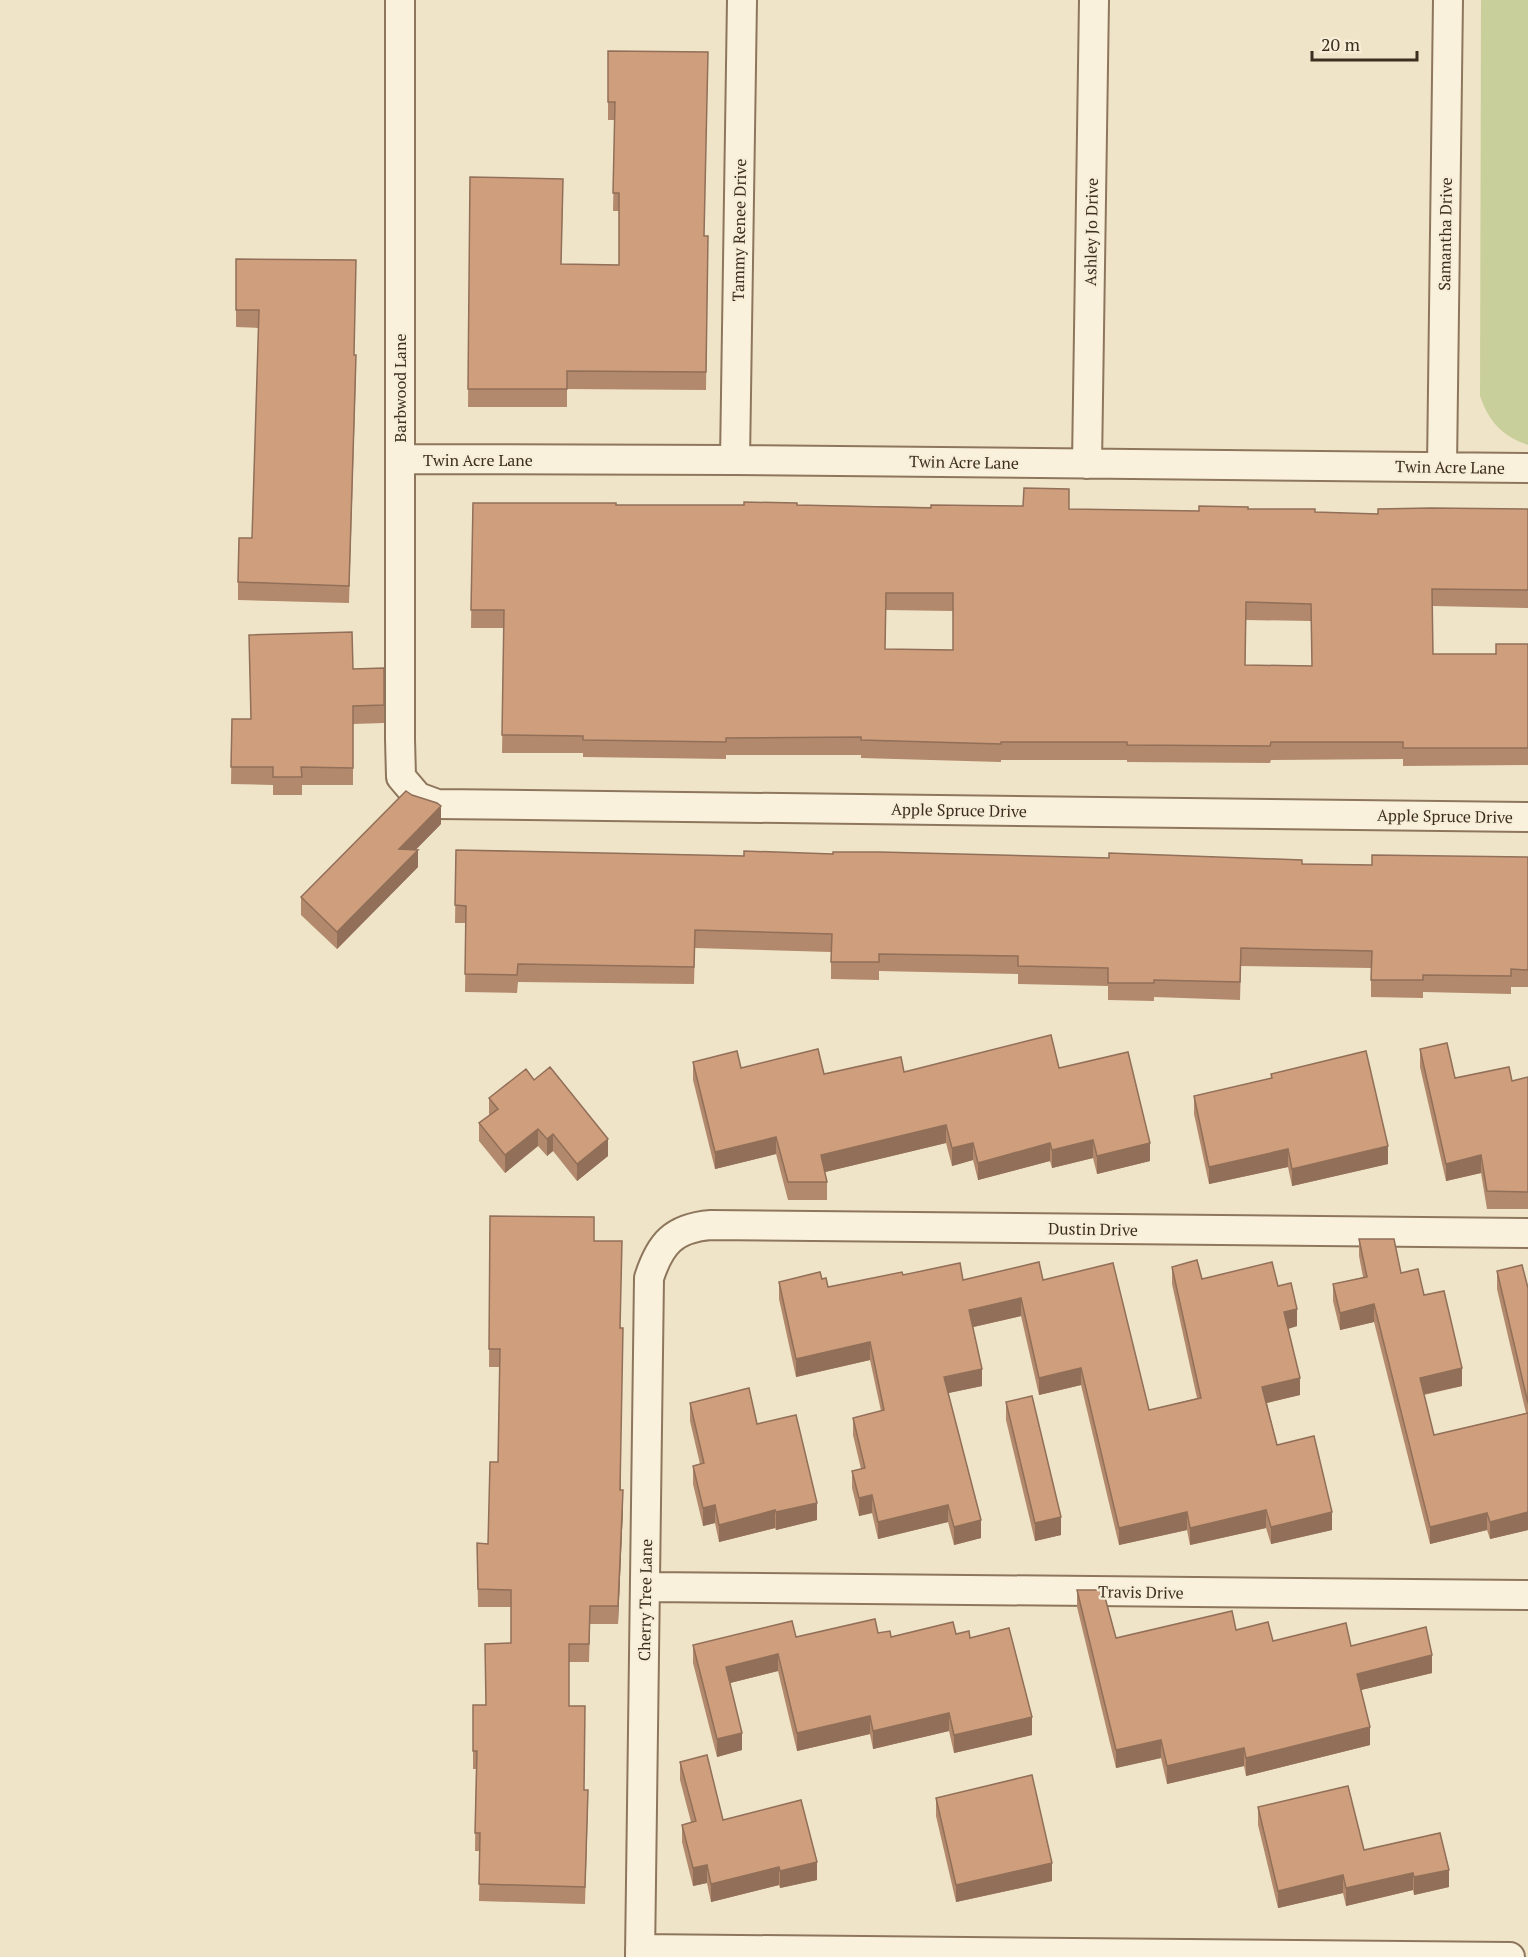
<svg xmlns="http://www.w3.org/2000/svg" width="1528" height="1957" font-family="'PT Serif',serif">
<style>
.green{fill:#c9cf9b}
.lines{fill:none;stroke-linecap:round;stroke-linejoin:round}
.street-casing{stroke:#8d765c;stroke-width:32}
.street{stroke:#faf1dc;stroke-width:28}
.wall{fill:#b2896c;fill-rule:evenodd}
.shaded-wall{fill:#916f58}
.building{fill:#cf9f7d;stroke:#916f58;stroke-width:1.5;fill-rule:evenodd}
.labels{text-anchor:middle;stroke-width:4.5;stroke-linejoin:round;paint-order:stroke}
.street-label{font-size:16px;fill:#3d2e20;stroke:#f7eed8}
</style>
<rect width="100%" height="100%" fill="#f0e4c8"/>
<!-- green -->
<path class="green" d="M1481,0H1528V445C1502,436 1489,422 1480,396Z"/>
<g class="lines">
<defs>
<path id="street" d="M400,0V739L401,777L418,797L437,804L1528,817
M400,459L735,460L1528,468
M735,460L742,0
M1087,464L1094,0
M1442,467L1448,0
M645,1587L1528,1595
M640,1949L1510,1957
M640,1957L649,1278C660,1244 673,1228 711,1225L1528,1233"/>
</defs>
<!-- street casing -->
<use href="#street" class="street-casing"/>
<!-- street -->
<use href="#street" class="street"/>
</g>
<!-- wall -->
<path class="wall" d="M608,51L705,236H708L706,390L567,389V407H468L470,177L563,197L561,264L619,265V211H613L615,120H608Z
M236,259L354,355L356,373L349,603L238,600V582L252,538L259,328L236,327Z
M473,503L616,505H797L1199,511L1248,509L1315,512L1378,514L1528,509V608L1433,606V654H1496L1528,644V765L1403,766V759L1271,760L1270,763L1127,762V760H1001V762L861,758V755H726V759L583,757V753H502L504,628H471ZM886,610L953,611V650L885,649ZM1246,620L1311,621L1312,666L1245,665Z
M249,635L353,669L384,668V723L353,724V785H302V795H273V785L231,784L232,719H251Z
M441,824L416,849L418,867L337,949L301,915V897Z
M456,850L744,856L833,854L1372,865L1528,857V987H1511V994L1423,992V998L1371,997V968L1241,966L1240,1000L1154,997V1001L1108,1000V986L1018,984V974L879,971V980L831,979V952L695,948L694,984L518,982L517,993L465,992L466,923H455Z
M1420,1049L1455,1078L1512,1081L1528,1077V1209H1487L1481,1173L1446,1181L1420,1067Z
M693,1062L741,1068L824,1074L1059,1068L1150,1161L1097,1174L1093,1158L1052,1168L1050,1161L978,1180L973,1160L952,1166L946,1143L825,1172L827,1182V1200H788L776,1154L715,1169L693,1080Z
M1271,1074L1388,1164L1292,1186L1288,1167L1209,1184L1194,1114V1096L1271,1079Z
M534,1080L608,1156L577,1181L553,1151L547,1156L538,1146L505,1173L479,1141V1123L489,1116V1098Z
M490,1216L594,1241L621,1328V1490L623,1508L618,1624H590L589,1662H569V1706L584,1790L588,1807L585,1904L479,1901L480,1851H475L476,1769H473V1705H486L511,1643V1607H478L477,1543L488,1544L498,1462L500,1367H489Z
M1359,1239L1401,1273L1424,1295L1462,1386L1424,1395L1434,1435L1526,1413L1497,1289V1271L1528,1288V1530L1490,1539L1487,1530L1430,1544L1374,1322L1340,1330L1333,1301V1284L1363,1277L1359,1256Z
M1172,1267L1202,1279L1278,1286L1297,1326L1288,1329L1300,1395L1267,1403L1277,1445L1332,1530L1271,1544L1266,1528L1190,1545L1187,1530L1119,1545L1081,1385L1039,1395L1021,1316L973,1327L982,1386L948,1393L981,1538L954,1545L948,1522L878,1539L872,1513L859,1516L852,1488V1471L861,1469L853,1435V1418L881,1411L870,1360L796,1377L779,1299V1282L822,1279L828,1287L903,1275L963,1280H1043L1149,1410L1197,1398L1172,1284Z
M1006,1402L1061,1535L1035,1541L1006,1420Z
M690,1403L757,1424L817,1520L776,1530L775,1528L719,1542L715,1523L703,1526L693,1484V1466L700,1464L690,1421Z
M1077,1590L1116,1638L1236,1630L1273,1641L1351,1646L1432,1673L1361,1690L1370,1745L1246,1776L1244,1766L1167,1784L1161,1758L1116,1768L1077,1607Z
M878,1633L891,1637L956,1634L970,1638L1032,1735L954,1753L949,1731L873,1749L870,1734L797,1751L778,1671L730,1683L742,1750L717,1757L693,1663V1645L796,1637Z
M680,1762L723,1820L817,1880L780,1888L779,1885L711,1902L707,1883L693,1886L682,1842V1825L691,1822L680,1780Z
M936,1798L1052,1881L956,1902L936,1816Z
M1258,1807L1364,1850L1449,1887L1414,1895L1413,1890L1346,1906L1343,1893L1278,1908L1258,1825Z"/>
<!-- shaded-wall -->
<path class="shaded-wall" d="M441,806V824L399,867V849Z
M418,850V867L337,949V932Z
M946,1125V1143L821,1173V1155Z
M538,1129V1146L505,1173V1155Z
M553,1134V1151L547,1156V1139Z
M776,1137V1154L715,1169V1152Z
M608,1139V1156L577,1181V1164Z
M1093,1140V1158L1052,1168V1150Z
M973,1143V1160L952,1166V1148Z
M1050,1143V1161L978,1180V1163Z
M1150,1143V1161L1097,1174V1156Z
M1388,1146V1164L1292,1186V1169Z
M1288,1149V1167L1209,1184V1167Z
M1481,1155V1173L1446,1181V1164Z
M1021,1298V1316L969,1328V1310Z
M1374,1304V1322L1340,1330V1313Z
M1297,1309V1326L1284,1330V1312Z
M870,1342V1360L796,1377V1359Z
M1081,1368V1385L1039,1395V1378Z
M1462,1368V1386L1420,1395V1378Z
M982,1369V1386L944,1394V1377Z
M1300,1378V1395L1262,1404V1387Z
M623,1490V1508L618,1624V1606Z
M872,1495V1513L859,1516V1498Z
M817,1503V1520L776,1530V1512Z
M715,1505V1523L703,1526V1508Z
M948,1505V1522L878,1539V1522Z
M775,1510V1528L719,1542V1525Z
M1266,1510V1528L1190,1545V1528Z
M1187,1512V1530L1119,1545V1528Z
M1332,1512V1530L1271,1544V1527Z
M1528,1512V1530L1490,1539V1522Z
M1487,1513V1530L1430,1544V1527Z
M1061,1517V1535L1035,1541V1523Z
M981,1520V1538L954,1545V1527Z
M778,1654V1671L726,1684V1667Z
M1432,1655V1673L1357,1691V1674Z
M949,1713V1731L873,1749V1731Z
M870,1716V1734L797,1751V1733Z
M1032,1717V1735L954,1753V1735Z
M1370,1727V1745L1246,1776V1758Z
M742,1733V1750L717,1757V1739Z
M1161,1740V1758L1116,1768V1750Z
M1244,1748V1766L1167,1784V1766Z
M817,1862V1880L780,1888V1871Z
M1052,1863V1881L956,1902V1885Z
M707,1865V1883L693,1886V1868Z
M779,1867V1885L711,1902V1884Z
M1449,1870V1887L1414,1895V1877Z
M1413,1873V1890L1346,1906V1888Z
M1343,1875V1893L1278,1908V1891Z"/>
<!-- building -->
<path class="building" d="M608,51L708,52L704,236H708L706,372L567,371V389H468L470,177L563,179L561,264L619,265V193H613L615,102H608Z
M236,259L356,260L354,355H356L349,586L238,582L239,538H252L259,310H236Z
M1024,488L1069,489V509L1199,511V506L1248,507V509H1315V512L1378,514V509L1431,508L1528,509V590L1432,589L1433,654H1496V644H1528V748H1403V742H1271L1270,746L1127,745V742H1001V744L861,740V737L726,738V742L583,740V736L502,735L504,610H471L473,503H616V505H744V502L797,503V505L931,508V505L1023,506ZM886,593H953V650L885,649ZM1246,602L1311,604L1312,666L1245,665Z
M352,632L353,669L384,668V705L353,706V768L301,767L302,777H273V767H231L232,719H251L249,635Z
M406,791L412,795L437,803L441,806L399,849L418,850L337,932L301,897Z
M456,850L744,856V851L833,854V852H880L1109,858V853L1302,860V864L1372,865V855L1528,857V970L1511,969V976L1423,975V980H1371L1372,951L1241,948L1240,982L1154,980V983H1108V968L1018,966V956L879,954V962H831L832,934L695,930L694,967L518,964L517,975L465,974L466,906L455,905Z
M1051,1035L1059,1068L1128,1052L1150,1143L1097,1156L1093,1140L1052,1150L1050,1143L978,1163L973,1143L952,1148L946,1125L821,1155L827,1182H788L776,1137L715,1152L693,1062L737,1051L741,1068L818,1049L824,1074L901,1057L904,1072Z
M1447,1043L1455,1078L1509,1067L1512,1081L1528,1077V1192L1487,1191L1481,1155L1446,1164L1420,1049Z
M1366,1051L1388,1146L1292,1169L1288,1149L1209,1167L1194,1096L1272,1078L1271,1074Z
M550,1067L608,1139L577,1164L553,1134L547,1139L538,1129L505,1155L479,1123L498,1109L489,1098L526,1069L534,1080Z
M490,1216L594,1217V1241H622L620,1328H623L620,1490H623L618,1606H590L589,1644H569V1706H585L584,1790H588L585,1887L479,1884L480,1833H475L477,1751H473V1705H486L485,1644L511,1643V1590L478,1589L477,1543L488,1544L490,1462H498L500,1349H489Z
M1359,1239H1394L1401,1273L1418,1269L1424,1295L1444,1291L1462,1368L1420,1378L1434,1435L1528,1413V1512L1490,1522L1487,1513L1430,1527L1374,1304L1340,1313L1333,1284L1367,1277Z
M1197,1260L1202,1279L1272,1262L1278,1286L1291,1283L1297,1309L1284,1312L1300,1378L1262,1387L1277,1445L1314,1436L1332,1512L1271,1527L1266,1510L1190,1528L1187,1512L1119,1528L1081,1368L1039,1378L1021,1298L969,1310L982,1369L944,1377L981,1520L954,1527L948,1505L878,1522L872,1495L859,1498L852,1471L865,1468L853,1418L884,1410L870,1342L796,1359L779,1282L820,1272L822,1279L826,1278L828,1287L902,1272L903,1275L960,1263L963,1280L1039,1262L1043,1280L1113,1263L1149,1410L1201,1398L1172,1267Z
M1522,1265L1528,1288V1403L1497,1271Z
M749,1388L757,1424L796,1415L817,1503L776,1512L775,1510L719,1525L715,1505L703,1508L693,1466L704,1463L690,1403Z
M1032,1396L1061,1517L1035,1523L1006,1402Z
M1077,1590H1103L1116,1638L1232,1611L1236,1630L1268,1622L1273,1641L1346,1623L1351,1646L1426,1627L1432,1655L1357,1674L1370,1727L1246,1758L1244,1748L1167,1766L1161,1740L1116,1750Z
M875,1619L878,1633L890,1631L891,1637L953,1622L956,1634L969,1631L970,1638L1009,1628L1032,1717L954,1735L949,1713L873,1731L870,1716L797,1733L778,1654L726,1667L742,1733L717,1739L693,1645L792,1621L796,1637Z
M707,1755L723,1820L801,1800L817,1862L780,1871L779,1867L711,1884L707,1865L693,1868L682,1825L696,1821L680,1762Z
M1032,1775L1052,1863L956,1885L936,1798Z
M1348,1786L1364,1850L1440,1833L1449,1870L1414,1877L1413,1873L1346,1888L1343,1875L1278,1891L1258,1807Z"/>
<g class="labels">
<!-- street labels -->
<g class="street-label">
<text transform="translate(739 230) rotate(-89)" y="6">Tammy Renee Drive</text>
<text transform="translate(1091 232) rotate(-89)" y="6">Ashley Jo Drive</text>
<text transform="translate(1445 234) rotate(-89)" y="6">Samantha Drive</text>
<text transform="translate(400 388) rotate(-90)" y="6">Barbwood Lane</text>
<text x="478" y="466">Twin Acre Lane</text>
<text transform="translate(964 462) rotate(1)" y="6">Twin Acre Lane</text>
<text transform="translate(1450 467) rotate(1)" y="6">Twin Acre Lane</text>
<text transform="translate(959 810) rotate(1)" y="6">Apple Spruce Drive</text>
<text transform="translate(1445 816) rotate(1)" y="6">Apple Spruce Drive</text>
<text transform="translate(1093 1229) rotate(1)" y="6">Dustin Drive</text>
<text transform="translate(1141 1592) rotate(1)" y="6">Travis Drive</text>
<text transform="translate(645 1600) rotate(-89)" y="6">Cherry Tree Lane</text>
</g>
</g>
<!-- scale -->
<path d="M1312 51v9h105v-9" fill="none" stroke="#3d2e20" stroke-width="3"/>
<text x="1321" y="51" font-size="18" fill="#3d2e20" stroke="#f7eed8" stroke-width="4.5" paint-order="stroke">20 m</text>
</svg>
